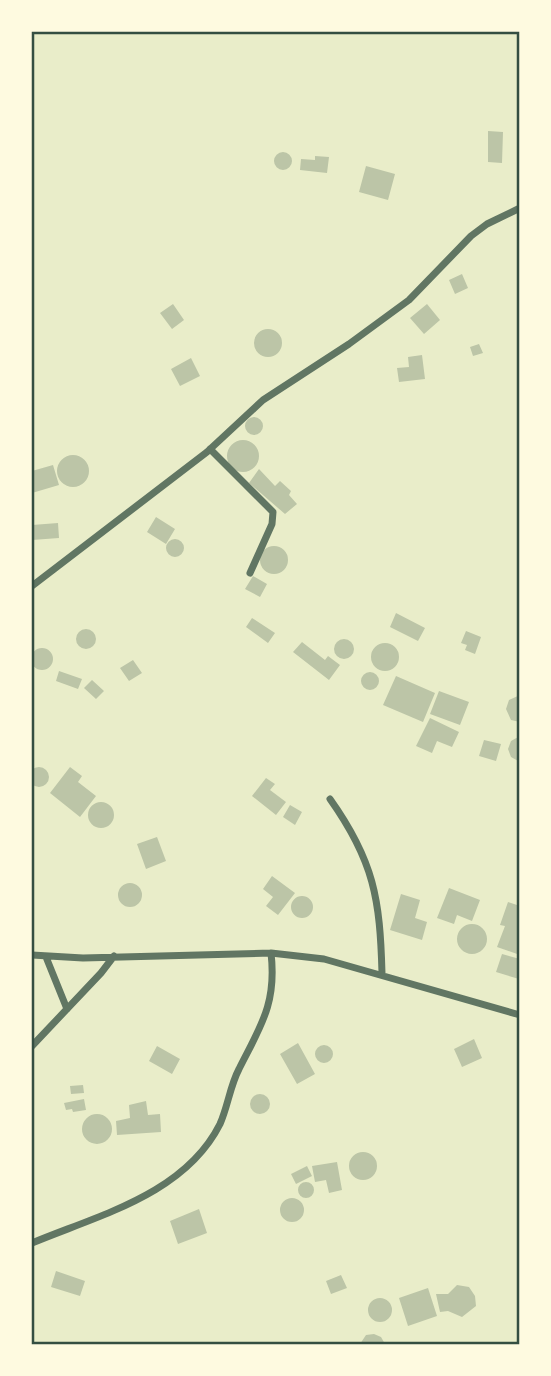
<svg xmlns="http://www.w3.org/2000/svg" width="551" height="1376" font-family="'Fira Sans',sans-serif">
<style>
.building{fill:#bcc5a7}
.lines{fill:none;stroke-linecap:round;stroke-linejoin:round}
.minor{stroke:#617663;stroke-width:7}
.neatline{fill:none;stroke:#344e41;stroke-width:2.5}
</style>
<rect width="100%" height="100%" fill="#e9edc9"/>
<!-- building -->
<path class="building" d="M488,131L503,132L502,163L488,162Z
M274 161a9 9 0 1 1 18 0a9 9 0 1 1-18 0Z
M315,156L329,157L327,173L300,170L301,159L315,160Z
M366,166L395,174L388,200L359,192Z
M462,274L468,288L455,294L449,280Z
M173,304L184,320L172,329L160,313Z
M427,304L440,320L424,334L410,318Z
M254 343a14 14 0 1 1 28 0a14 14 0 1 1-28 0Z
M479,344L483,353L473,356L470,347Z
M422,355L425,379L399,382L397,368L409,367L408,357Z
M191,358L200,376L180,386L171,369Z
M245 426a9 9 0 1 1 18 0a9 9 0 1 1-18 0Z
M227 456a16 16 0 1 1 32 0a16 16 0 1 1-32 0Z
M57 471a16 16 0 1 1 32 0a16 16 0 1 1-32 0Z
M53,465L59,485L32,493V471Z
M259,469L275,486L280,481L291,491L289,495L297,504L285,514L249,483Z
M156,517L175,529L166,544L147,532Z
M58,523L59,538L32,540V525Z
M166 548a9 9 0 1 1 18 0a9 9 0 1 1-18 0Z
M260 560a14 14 0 1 1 28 0a14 14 0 1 1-28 0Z
M253,576L267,584L260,597L245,589Z
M396,613L425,628L418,641L390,627Z
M252,618L275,633L268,643L246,627Z
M76 639a10 10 0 1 1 20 0a10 10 0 1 1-20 0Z
M466,631L481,637L475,654L465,650L467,645L461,643Z
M334 649a10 10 0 1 1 20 0a10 10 0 1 1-20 0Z
M302,642L325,660L328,656L340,665L329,680L293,652Z
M371 657a14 14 0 1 1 28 0a14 14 0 1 1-28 0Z
M31 659a11 11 0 1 1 22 0a11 11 0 1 1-22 0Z
M133,660L142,673L129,681L120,668Z
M59,671L82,679L78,689L56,681Z
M361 681a9 9 0 1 1 18 0a9 9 0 1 1-18 0Z
M396,676L435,693L423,722L383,705Z
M92,680L104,691L96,699L84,688Z
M439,691L469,702L460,725L430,714Z
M520,695V722L511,720L506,709L509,700Z
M430,718L459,732L452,747L437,741L432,753L416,746Z
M520,736V762L511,757L508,749L511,741Z
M484,740L501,744L496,761L479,756Z
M29 777a10 10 0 1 1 20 0a10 10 0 1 1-20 0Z
M70,767L82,776L78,782L96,796L80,817L50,793Z
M266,778L275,784L270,790L286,802L276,815L252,796Z
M88 815a13 13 0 1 1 26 0a13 13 0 1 1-26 0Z
M290,805L302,812L295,825L283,817Z
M157,837L166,861L146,869L137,844Z
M272,876L295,893L278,915L266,906L273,897L263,889Z
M118 895a12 12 0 1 1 24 0a12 12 0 1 1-24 0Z
M449,888L480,900L472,921L457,915L454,924L437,918Z
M401,894L420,900L415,918L427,922L422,940L390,930Z
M291 907a11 11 0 1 1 22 0a11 11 0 1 1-22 0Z
M508,902L520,906V955L497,947L505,926L500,925Z
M457 939a15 15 0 1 1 30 0a15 15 0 1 1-30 0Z
M502,954L520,959L519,979L496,972Z
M474,1039L482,1058L462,1067L454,1049Z
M298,1043L315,1074L297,1084L280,1054Z
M315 1054a9 9 0 1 1 18 0a9 9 0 1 1-18 0Z
M157,1046L180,1059L172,1074L149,1061Z
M83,1085L84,1093L71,1094L70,1086Z
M250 1104a10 10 0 1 1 20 0a10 10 0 1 1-20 0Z
M84,1099L86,1110L73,1112L72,1109L66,1110L64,1103Z
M146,1101L148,1115L160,1114L161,1132L117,1135L116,1121L130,1118L129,1105Z
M82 1129a15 15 0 1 1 30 0a15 15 0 1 1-30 0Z
M349 1166a14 14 0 1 1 28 0a14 14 0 1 1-28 0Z
M337,1162L342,1190L329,1193L326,1180L315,1182L312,1166Z
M307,1166L312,1176L296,1184L291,1174Z
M298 1190a8 8 0 1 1 16 0a8 8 0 1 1-16 0Z
M280 1210a12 12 0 1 1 24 0a12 12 0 1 1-24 0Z
M199,1209L207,1233L178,1244L170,1221Z
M56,1271L85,1281L80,1296L51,1287Z
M341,1275L347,1288L331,1294L326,1281Z
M457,1285L469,1287L475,1296L476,1306L462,1317L448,1311L440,1312L436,1294H448Z
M428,1288L437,1316L408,1326L399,1298Z
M368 1310a12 12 0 1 1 24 0a12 12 0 1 1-24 0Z
M374,1334L381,1337L385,1344H360L366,1335Z"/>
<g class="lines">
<!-- minor -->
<path class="minor" d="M210,449L273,512L272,524L250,573
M32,586L207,452L263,400L349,344L409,300L471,236L487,224L520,208
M330,799C374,861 380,899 382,973
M32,955L83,958L271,953L324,959L520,1015
M46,957L67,1009
M32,1046L101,973L114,956
M32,1243C99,1215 185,1194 220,1124C228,1106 230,1086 239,1069C260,1027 277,1004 271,953"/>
</g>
<!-- border -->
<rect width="551" height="1376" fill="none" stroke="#fefae0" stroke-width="66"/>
<rect x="33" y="33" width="485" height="1310" class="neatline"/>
</svg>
